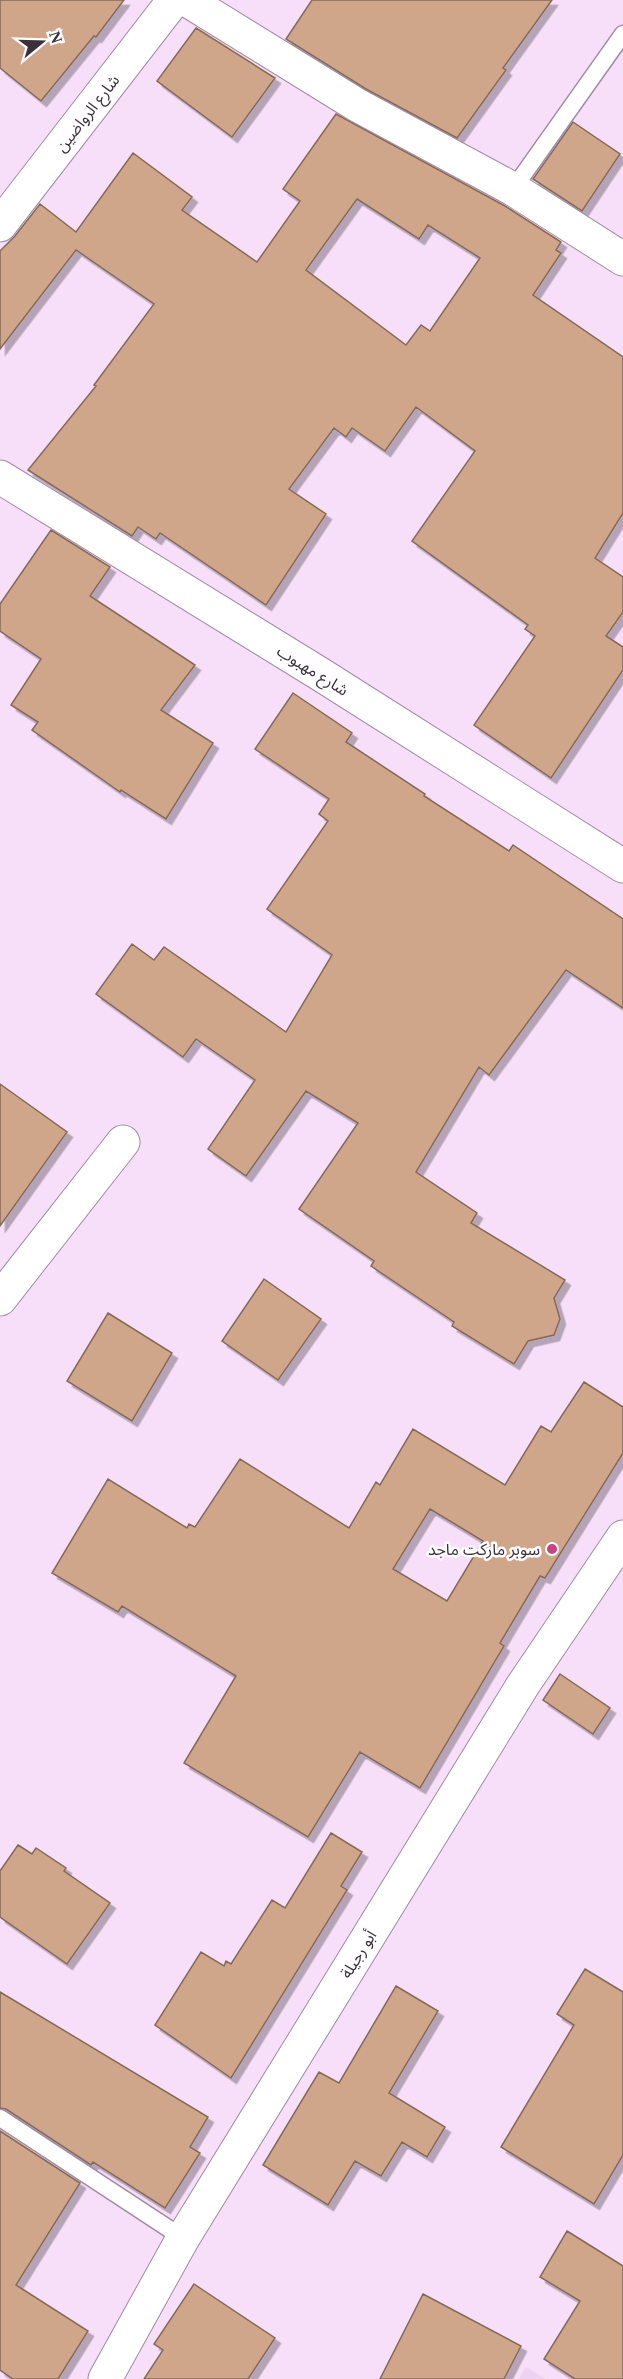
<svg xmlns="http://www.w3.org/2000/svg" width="623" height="2379" font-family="'Times New Roman','Noto Sans Arabic',serif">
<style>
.built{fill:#eed2f1}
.building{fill:#d0a68a;stroke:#846a59;stroke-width:1.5;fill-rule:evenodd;filter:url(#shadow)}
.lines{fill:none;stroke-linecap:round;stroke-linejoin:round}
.lane-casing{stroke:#a08ba2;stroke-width:19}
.street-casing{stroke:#a08ba2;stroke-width:35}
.secondary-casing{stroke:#a08ba2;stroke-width:35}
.lane{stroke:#fff;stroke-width:16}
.street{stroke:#fff;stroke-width:33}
.secondary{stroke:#fff;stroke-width:33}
.poi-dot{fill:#c94282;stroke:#fff;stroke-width:2}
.labels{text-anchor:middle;stroke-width:5;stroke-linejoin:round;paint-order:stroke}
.street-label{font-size:16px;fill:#3a313b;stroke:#fff}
.poi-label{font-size:16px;fill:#3a313b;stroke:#fff;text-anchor:end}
</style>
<defs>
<filter id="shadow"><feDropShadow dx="5.5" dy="5.5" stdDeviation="0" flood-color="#0004"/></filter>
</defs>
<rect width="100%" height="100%" fill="#f7dff9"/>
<!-- built -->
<path class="built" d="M526,2367L546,2379H519Z"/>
<!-- building -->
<path class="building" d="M0,0H124L96,37L94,36L41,101L0,68Z
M312,0H552L503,68L506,70L457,138L366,89L286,39Z
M196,28L275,78L232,137L157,81Z
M336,114L505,206L561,242L556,250L561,253L533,295L623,357V513L595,558L623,577V612L606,636L623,647V670L551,778L474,725L535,636L525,629L528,625L412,541L475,451L416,407L385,451L352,428L346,437L334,428L289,489L326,514L266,605L160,533L156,539L138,527L132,536L28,470L96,386L94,385L154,304L76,250L0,349V251L15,236L40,204L76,232L133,153L192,197L182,210L257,262L300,201L283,189ZM357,199L419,239L428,225L480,258L430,331L421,325L406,345L306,270Z
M573,122L620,154L582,211L533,179Z
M51,530L110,567L90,596L195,665L161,710L213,743L166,819L121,790L120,792L32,730L38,722L11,705L41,659L0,631V604Z
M293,693L352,733L346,742L425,794L424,796L509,851L513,845L623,919V1008L566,970L489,1075L479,1067L416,1172L477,1213L471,1223L565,1280L554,1298L560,1319L554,1335L528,1341L514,1364L452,1326L454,1322L371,1266L374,1261L299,1209L358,1123L306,1091L246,1176L208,1149L255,1080L196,1039L183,1057L96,994L132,944L154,960L164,947L286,1032L332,955L267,909L328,821L319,814L329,799L255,749Z
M0,1084L67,1132L0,1226Z
M264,1279L321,1319L278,1380L222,1341Z
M108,1313L172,1353L132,1421L67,1381Z
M584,1382L623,1407V1453L545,1578L540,1576L500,1643L504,1646L420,1788L360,1752L308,1837L184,1763L236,1676L122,1606L118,1612L52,1573L108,1479L187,1528L189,1524L195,1527L240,1459L349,1528L376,1482L380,1485L413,1429L505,1485L541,1426L551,1432ZM430,1509L483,1541L447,1601L393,1569Z
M560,1674L610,1708L593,1734L543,1700Z
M331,1833L362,1852L341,1886L347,1890L231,2078L155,2025L201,1952L224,1966L226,1961L231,1964L272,1900L285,1908Z
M18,1845L32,1854L36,1848L66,1868L64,1871L110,1903L67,1964L0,1917V1871Z
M585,1969L623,1992V2155L594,2204L501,2147L574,2025L557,2014Z
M396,1986L438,2011L389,2093L445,2127L427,2157L402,2142L381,2176L355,2161L328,2205L263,2165L319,2072L339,2083Z
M0,1992L208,2117L190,2147L200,2153L165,2208L93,2162L91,2165L6,2109L0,2108Z
M0,2131L80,2183L16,2285L88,2331L58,2379H13L0,2370Z
M567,2231L623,2266V2379H575L544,2359L580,2301L540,2277Z
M194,2284L275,2338L248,2379H144L163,2350L154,2344Z
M423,2294L521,2346L504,2379H380Z"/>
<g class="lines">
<defs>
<path id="lane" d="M513,189L623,34
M0,2118L183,2238"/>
<path id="street" d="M187,0L357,105L513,189L623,259
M0,225L174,0
M0,477L320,674L623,866
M0,1299L123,1142"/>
<path id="secondary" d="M105,2379L183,2238L523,1685L623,1537"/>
</defs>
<!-- lane casing -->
<use href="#lane" class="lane-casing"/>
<!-- street casing -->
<use href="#street" class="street-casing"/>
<!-- secondary casing -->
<use href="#secondary" class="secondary-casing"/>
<!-- lane -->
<use href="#lane" class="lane"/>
<!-- street -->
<use href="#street" class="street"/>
<!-- secondary -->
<use href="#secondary" class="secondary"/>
</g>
<!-- markers -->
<circle class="poi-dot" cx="552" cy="1549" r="6"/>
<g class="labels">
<!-- street labels -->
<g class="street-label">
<text transform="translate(87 113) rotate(-52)" y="6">شارع الرواضين</text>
<text transform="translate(313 670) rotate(32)" y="6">شارع مهبوب</text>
<text transform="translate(358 1954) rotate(-58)" y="6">أبو رجيلة</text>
</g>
<!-- poi labels -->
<g class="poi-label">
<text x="540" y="1555">سوبر ماركت ماجد</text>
</g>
</g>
<!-- north arrow -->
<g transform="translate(42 42) rotate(71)" stroke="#ffffff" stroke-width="4.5" paint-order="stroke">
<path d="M0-4.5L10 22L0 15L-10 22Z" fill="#3a313b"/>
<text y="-9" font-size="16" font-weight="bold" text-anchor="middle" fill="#3a313b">N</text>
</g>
</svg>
